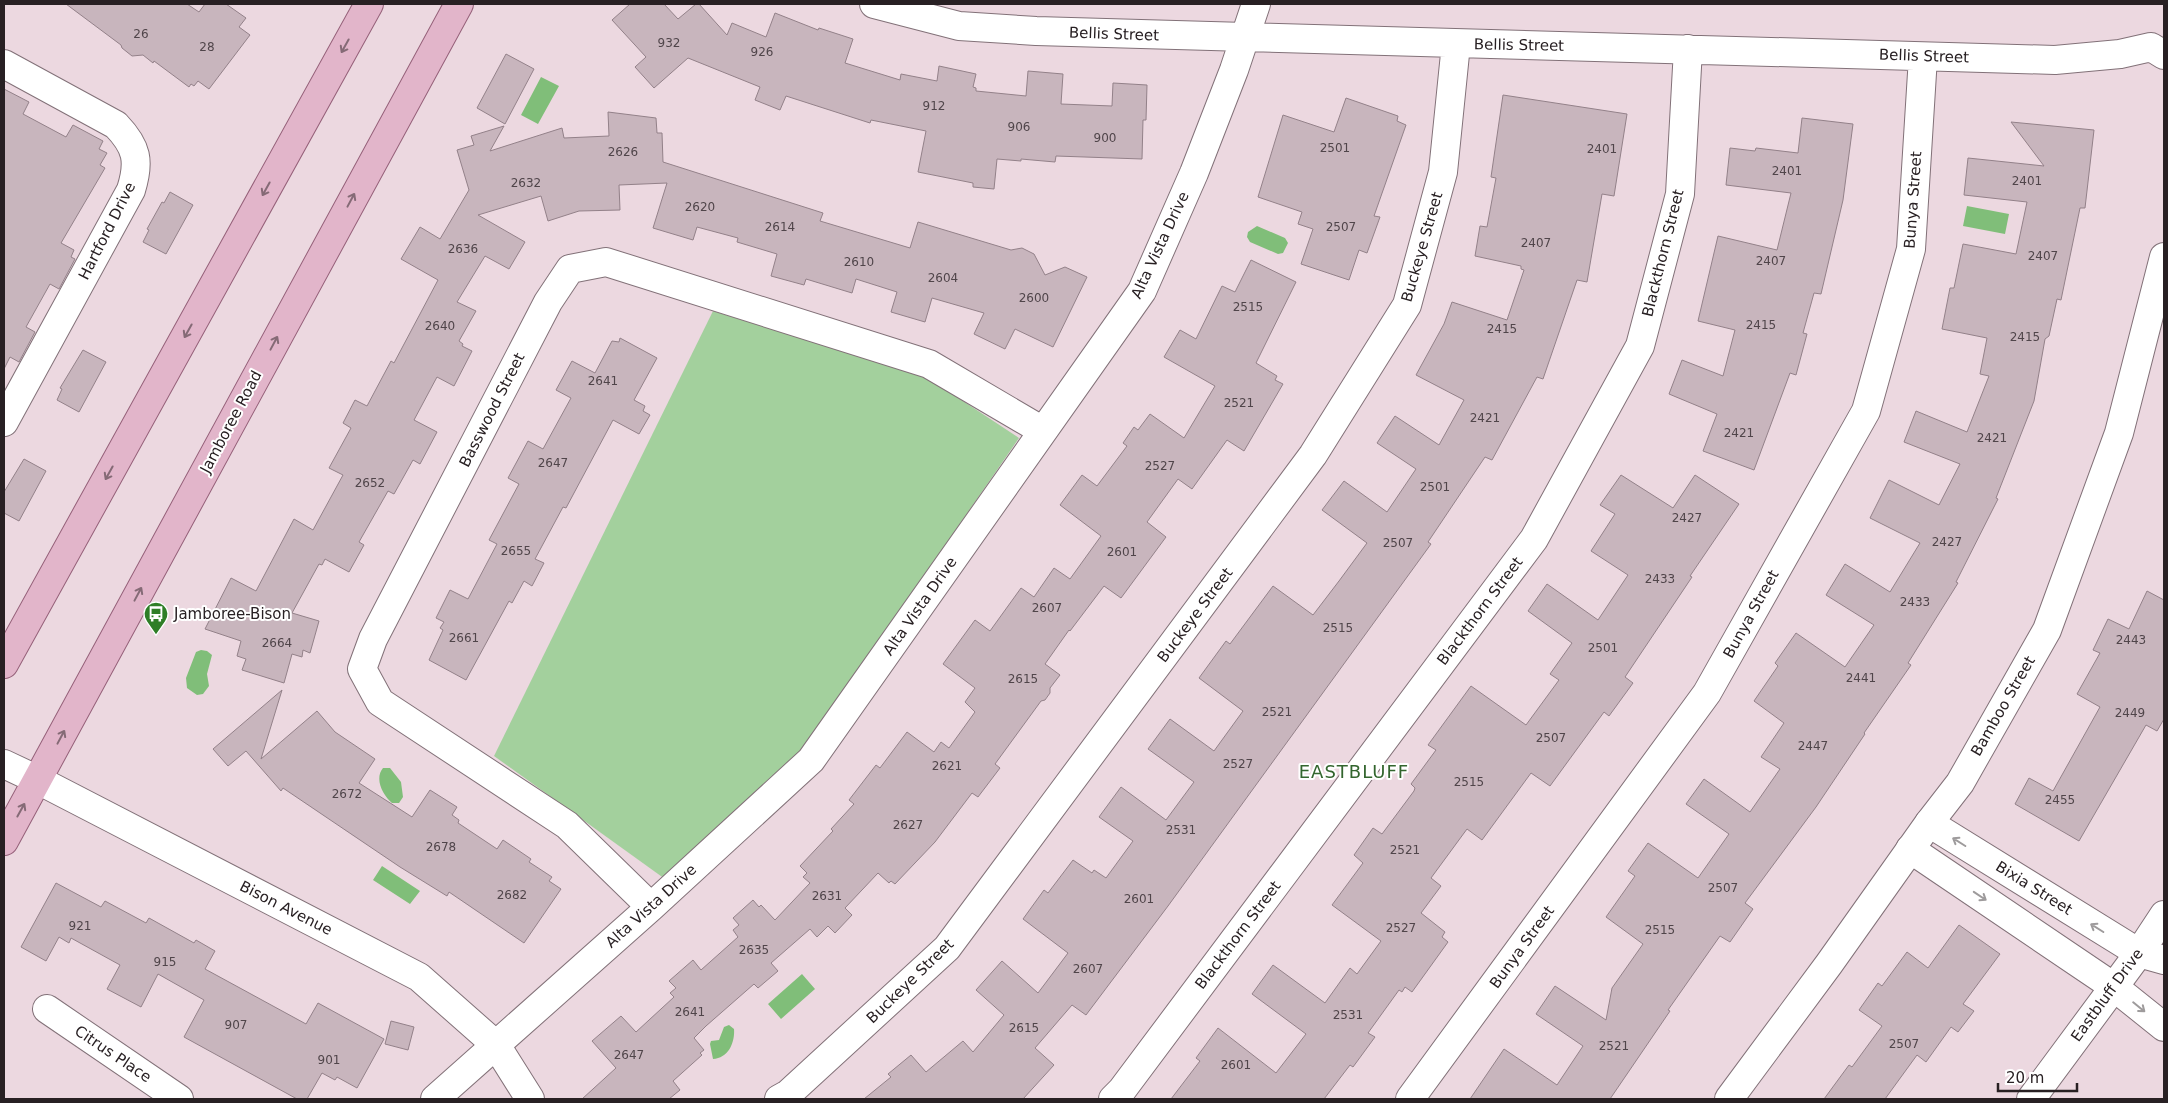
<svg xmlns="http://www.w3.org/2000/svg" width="2168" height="1103" font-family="'DejaVu Sans',sans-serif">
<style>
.green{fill:#a3d09d}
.water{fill:#80be79}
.building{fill:#c8b5bd;stroke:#938189}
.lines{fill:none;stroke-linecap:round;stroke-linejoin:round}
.minor-casing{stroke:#827178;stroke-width:30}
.tertiary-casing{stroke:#827178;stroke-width:30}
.secondary-casing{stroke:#827178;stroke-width:30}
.primary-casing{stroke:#956079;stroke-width:30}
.minor{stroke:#fff;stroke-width:28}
.tertiary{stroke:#fff;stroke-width:28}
.secondary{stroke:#fff;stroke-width:28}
.primary{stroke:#e2b5ca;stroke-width:28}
.oneway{stroke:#856a76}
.oneway2{stroke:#9e9b9c}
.labels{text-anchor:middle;stroke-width:4;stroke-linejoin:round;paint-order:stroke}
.number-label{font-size:12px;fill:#50454a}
.street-label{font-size:15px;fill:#282023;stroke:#fff}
.poi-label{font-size:15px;fill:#282023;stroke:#fff;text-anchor:start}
.quarter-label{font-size:18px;letter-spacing:1px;fill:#33652e;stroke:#fff}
</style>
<rect width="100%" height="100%" fill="#ecd8e0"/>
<!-- green -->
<path class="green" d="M713,311L925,376L1019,438L807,746L665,879L494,756Z"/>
<!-- water -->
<path class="water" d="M541,77L559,86L538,124L521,115Z
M1967,206L2009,214L2005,234L1963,226Z
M1257,226L1285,238L1288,243L1283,253L1278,254L1250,242L1247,237L1248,232Z
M201,650L207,651L212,655L207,674L209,686L203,694L197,695L187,688L186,678L196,652Z
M383,768H390L401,782L403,797L399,803H392C383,795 374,779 383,768Z
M382,866L420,891L410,904L373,880Z
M802,974L815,989L781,1019L768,1004Z
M729,1025L734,1029C735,1042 729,1058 713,1059L710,1044L711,1041L719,1040L724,1027Z"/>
<!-- building -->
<path class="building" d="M66,4H187L199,12L205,4H226L246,18L239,27L250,35L209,89L198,81L194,86L191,84L189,87L154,61L153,63L143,55L132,56L122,48L121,45Z
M630,4H664L678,19L696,4H699L727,35L732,23L766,37L775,13L818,30L819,28L853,39L845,63L900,80L901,74L937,81L939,66L976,74L973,87L976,88V91L1026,96L1028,71L1063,74L1061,104L1112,106L1113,83L1147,85L1146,120H1143L1142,159L1056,156L1055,162L1021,159V161L997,159L994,189L973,187V183L918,172L926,131L871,120L870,123L786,96L780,110L755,100L760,87L688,58L654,88L635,67L646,57L612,20Z
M506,54L534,69L505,124L477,108Z
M4,89L29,102L23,114L66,137L73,125L103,141L99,149L107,153L100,165L105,168L61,243L74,250L71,257L75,259L59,289L50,284L26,327L35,332L19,362L10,357L4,369Z
M1503,95L1627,114L1614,196L1602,194L1587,282L1577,280L1543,379L1537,377L1492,460L1485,457L1428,542L1431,544L1168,906L1086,1015L1072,1005L1035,1048L1054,1065L1023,1099H864L891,1077L888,1074L911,1055L926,1072L963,1041L973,1052L1004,1015L976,990L1002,961L1038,993L1068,953L1023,919L1044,890L1048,893L1073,860L1092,873L1094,870L1106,878L1133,841L1099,817L1121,787L1166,820L1194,782L1148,749L1170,719L1214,751L1243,711L1199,678L1226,641L1230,644L1273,586L1313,615L1339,581L1367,543L1322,510L1344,481L1387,512L1416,469L1377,443L1395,416L1439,445L1464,400L1416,375L1444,324L1452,302L1507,320L1524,270L1521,269V266L1475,256L1480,226L1487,227L1496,178L1491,177Z
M1346,98L1398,116L1397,121L1406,125L1374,216L1380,217L1367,253L1359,250L1349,280L1301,264L1313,229L1298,224L1302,212L1258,197L1283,115L1334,132Z
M608,112L656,118L657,133H662L663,162L823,213L820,221L910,248L918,222L1011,250L1022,248L1034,254L1045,275L1065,267L1087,277L1053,347L1015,329L1005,349L974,334L984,313L932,298L925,322L891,312L897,292L856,279L852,293L806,279L804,285L771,276L777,254L737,242L738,238L697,227L693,240L653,228L667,183L619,185L620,210L579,211L548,221L541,196L478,215L525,242L509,269L485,256L457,302L476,311L459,341L463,344L462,346L472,351L454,386L437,377L414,420L437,432L420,464L413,460L394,494L388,491L359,542L364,545L349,572L325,559L322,565L319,564L292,613L319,621L310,653L303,650L302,657L292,654L284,683L242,670L246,659L237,656L241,641L205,629L231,578L256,591L294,519L313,530L343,475L329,468L351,428L343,423L355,400L367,406L391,361L394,363L438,280L401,259L420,227L440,239L469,190L457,150L474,145L471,136L504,126L490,151L562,128L564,138L609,136Z
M1802,118L1853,124L1843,200L1821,294L1814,293L1803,333L1807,334L1796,375L1790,373L1754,470L1703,451L1717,414L1669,394L1682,360L1723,376L1735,330L1698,321L1718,236L1777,250L1791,193L1726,185L1730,148L1755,151L1756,148L1798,153Z
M2011,122L2094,130L2085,208H2080L2061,300L2057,299L2049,336L2045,339L2034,401L1996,498L1998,499L1956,582L1958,583L1908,663L1911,665L1864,733L1865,734L1816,807L1745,903L1753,909L1730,942L1720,936L1668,1010L1670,1011L1610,1099H1470L1504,1049L1557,1085L1583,1046L1536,1014L1555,986L1606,1020L1612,988L1643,944L1606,917L1635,876L1628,871L1648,843L1698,878L1729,834L1686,804L1704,779L1750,812L1780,769L1761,757L1784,723L1754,701L1778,666L1775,663L1796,633L1845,667L1874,625L1826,595L1845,564L1890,592L1920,543L1870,518L1889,480L1939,505L1960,464L1904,442L1916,411L1967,432L1989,376L1980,374L1987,338L1942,329L1950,288H1954L1963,244L2016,254L2027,202L1964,195L1968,158L2044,166Z
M170,192L193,205L166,254L143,242L149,230L147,229L162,202L164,203Z
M1251,260L1296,282L1256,363L1277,376L1275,380L1283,384L1244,451L1227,440L1192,489L1178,479L1147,522L1166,537L1121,598L1104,586L1070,631L1069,630L1045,664L1060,675L1050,688V693L1045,700L1041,701L995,764L1000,768L978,797L972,793L935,842L895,884L891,881L889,883L878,873L845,908L852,915L835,933L828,926L817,937L810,929L771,963L778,971L758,988L754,984L706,1026L694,1038L704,1050L700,1053L702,1055L673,1081L680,1090L669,1099H582L616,1068L592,1041L621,1016L636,1032L674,997L670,993L676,988L669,981L693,960L701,970L738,937L733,930L739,925L733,918L753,900L759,907L761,905L775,920L810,883L803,877L807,873L800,866L833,831L831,829L854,804L849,800L876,765L880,768L907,732L934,752L941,742L949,748L975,712L965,702L975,688L943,664L975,620L990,631L1021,588L1034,597L1054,568L1070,579L1101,536L1060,505L1082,475L1097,486L1127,446L1123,443L1134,427L1138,430L1150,414L1184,438L1215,386L1164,357L1180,330L1196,339L1222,286L1235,292Z
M620,338L657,358L634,400L645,406L643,411L650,415L639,434L613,420L566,508L563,507L535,559L544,563L532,586L524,581L512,603L509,601L466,680L429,660L443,630L440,628L444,622L436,618L450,590L468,599L497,544L489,540L519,484L508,478L528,441L543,449L571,398L556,390L572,361L595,373L612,341L619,342Z
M83,350L106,362L79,412L57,400L62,389L60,388Z
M24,459L46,471L19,521L4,513V492Z
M1621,475L1673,508L1695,475L1739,504L1690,576L1692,577L1625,677L1633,683L1609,716L1604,712L1550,786L1531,773L1482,840L1467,829L1431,878L1441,886L1421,913L1445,932L1442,937L1448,942L1412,992L1405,987L1402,992L1399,990L1368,1033L1375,1037L1353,1067L1350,1065L1324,1099H1171L1200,1061L1196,1058L1218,1028L1276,1073L1306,1034L1252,994L1273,965L1325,1003L1350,968L1357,974L1381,941L1332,905L1363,863L1354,855L1373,828L1382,834L1414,791L1415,788L1411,784L1436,750L1428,745L1471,686L1526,725L1559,680L1550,674L1572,643L1528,611L1547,584L1598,620L1628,575L1591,551L1615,514L1600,505Z
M2147,591L2164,600V719L2157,731L2146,725L2079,841L2015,804L2029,778L2053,791L2100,707L2077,694L2100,653L2093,650L2108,619L2129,629Z
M282,690L261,759L317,711L335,732L375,759L359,783L412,817L430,790L457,807L452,815L459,820L458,823L497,849L503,840L531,859L529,862L552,877L549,881L561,889L524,943L449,892L447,896L400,867L283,788L281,791L246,751L228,766L213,749Z
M56,883L101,907L105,901L146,923L149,918L194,943L196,940L215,951L205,969L306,1024L318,1003L384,1039L357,1088L337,1077L335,1080L322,1073L307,1099H297L184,1037L204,1000L158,974L141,1007L107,989L120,965L71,938L69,943L59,937L46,961L21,947Z
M1959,925L2000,954L1963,1004L1974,1011L1958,1032L1951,1027L1926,1062L1917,1055L1885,1099H1824L1849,1065L1852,1067L1882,1026L1859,1010L1878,983L1882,986L1907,952L1928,968Z
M391,1021L414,1027L408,1050L385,1044Z"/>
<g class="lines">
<defs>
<path id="minor" d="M874,4L959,26L1036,31L2055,60L2120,54L2151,47L2164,55
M4,64L116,125C137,147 140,161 131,190L4,422
M651,907L567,825L380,702L362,669L373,639L548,302L570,269L606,262L929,364L1043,431
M47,1009L179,1099
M435,1099L651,907L811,760L1142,291L1194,173L1234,70L1256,4
M779,1099L788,1094L947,948L1313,455L1407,305L1443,172L1456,44
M1113,1099L1122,1090L1534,539L1640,346L1680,194L1688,49
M1410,1099L1707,693L1866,411L1911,249L1923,57
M1729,1099L1829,964L1929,823L1960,783L2047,630L2119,433L2164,257"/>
<path id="tertiary" d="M38,780L419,977L496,1045L530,1099
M1929,823L2139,953L2164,960
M1910,849L2114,987L2164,1027"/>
<path id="secondary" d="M4,764L38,780
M2031,1099L2139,953L2164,915"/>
<path id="primary" d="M4,664L369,4
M4,841L459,4"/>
</defs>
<!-- minor casing -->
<use href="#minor" class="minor-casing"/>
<!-- tertiary casing -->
<use href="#tertiary" class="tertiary-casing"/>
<!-- secondary casing -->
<use href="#secondary" class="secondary-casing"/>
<!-- primary casing -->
<use href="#primary" class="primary-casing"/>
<!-- minor -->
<use href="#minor" class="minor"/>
<!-- tertiary -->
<use href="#tertiary" class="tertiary"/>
<!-- secondary -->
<use href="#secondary" class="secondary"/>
<!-- primary -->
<use href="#primary" class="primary"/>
</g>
<!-- one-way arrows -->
<defs><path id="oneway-shaft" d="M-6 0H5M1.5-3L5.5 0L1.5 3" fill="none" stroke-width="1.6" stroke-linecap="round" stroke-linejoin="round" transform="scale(1.25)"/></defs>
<g class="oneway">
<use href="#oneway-shaft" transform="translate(345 46) rotate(119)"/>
<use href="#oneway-shaft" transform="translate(266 189) rotate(119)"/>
<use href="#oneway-shaft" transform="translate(351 200) rotate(-62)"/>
<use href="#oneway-shaft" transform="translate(188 331) rotate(119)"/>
<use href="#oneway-shaft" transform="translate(274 343) rotate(-62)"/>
<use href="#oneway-shaft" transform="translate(109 473) rotate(119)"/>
<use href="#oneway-shaft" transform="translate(138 594) rotate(-62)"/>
<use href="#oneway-shaft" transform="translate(61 737) rotate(-62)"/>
<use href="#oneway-shaft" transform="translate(21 810) rotate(-61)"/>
</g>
<g class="oneway2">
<use href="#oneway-shaft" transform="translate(1959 842) rotate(-148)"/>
<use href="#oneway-shaft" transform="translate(1980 896) rotate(34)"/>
<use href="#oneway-shaft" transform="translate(2097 928) rotate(-148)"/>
<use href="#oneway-shaft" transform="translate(2139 1007) rotate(39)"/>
</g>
<!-- icons -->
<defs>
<symbol id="bus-pin" viewBox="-11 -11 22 30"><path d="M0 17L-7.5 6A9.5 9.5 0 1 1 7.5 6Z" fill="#2f7e27" stroke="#fff"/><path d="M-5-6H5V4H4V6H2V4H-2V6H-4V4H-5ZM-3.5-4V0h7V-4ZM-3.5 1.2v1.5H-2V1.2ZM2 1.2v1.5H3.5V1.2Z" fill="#fff"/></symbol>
</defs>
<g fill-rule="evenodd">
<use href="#bus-pin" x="142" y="600" width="28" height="38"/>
</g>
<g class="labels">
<!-- number labels -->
<g class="number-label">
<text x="141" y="38">26</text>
<text x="669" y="47">932</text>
<text x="207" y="51">28</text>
<text x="762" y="56">926</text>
<text x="934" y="110">912</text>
<text x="1019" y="131">906</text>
<text x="1105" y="142">900</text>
<text x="1335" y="152">2501</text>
<text x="1602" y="153">2401</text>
<text x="623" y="156">2626</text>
<text x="1787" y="175">2401</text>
<text x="2027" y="185">2401</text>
<text x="526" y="187">2632</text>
<text x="700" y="211">2620</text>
<text x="780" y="231">2614</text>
<text x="1341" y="231">2507</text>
<text x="1536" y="247">2407</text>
<text x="463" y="253">2636</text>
<text x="2043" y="260">2407</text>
<text x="1771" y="265">2407</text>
<text x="859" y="266">2610</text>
<text x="943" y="282">2604</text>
<text x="1034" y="302">2600</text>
<text x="1248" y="311">2515</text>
<text x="1761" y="329">2415</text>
<text x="440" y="330">2640</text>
<text x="1502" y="333">2415</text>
<text x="2025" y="341">2415</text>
<text x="603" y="385">2641</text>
<text x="1239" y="407">2521</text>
<text x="1485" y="422">2421</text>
<text x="1739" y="437">2421</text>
<text x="1992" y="442">2421</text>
<text x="553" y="467">2647</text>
<text x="1160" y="470">2527</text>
<text x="370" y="487">2652</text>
<text x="1435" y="491">2501</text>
<text x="1687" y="522">2427</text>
<text x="1947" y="546">2427</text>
<text x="1398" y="547">2507</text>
<text x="516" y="555">2655</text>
<text x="1122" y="556">2601</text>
<text x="1660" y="583">2433</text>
<text x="1915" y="606">2433</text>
<text x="1047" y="612">2607</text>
<text x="1338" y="632">2515</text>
<text x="464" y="642">2661</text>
<text x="2131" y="644">2443</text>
<text x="277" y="647">2664</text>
<text x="1603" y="652">2501</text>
<text x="1861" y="682">2441</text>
<text x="1023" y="683">2615</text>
<text x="1277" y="716">2521</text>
<text x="2130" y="717">2449</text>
<text x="1551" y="742">2507</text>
<text x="1813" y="750">2447</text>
<text x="1238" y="768">2527</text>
<text x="947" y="770">2621</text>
<text x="1469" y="786">2515</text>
<text x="347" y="798">2672</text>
<text x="2060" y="804">2455</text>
<text x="908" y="829">2627</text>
<text x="1181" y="834">2531</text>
<text x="441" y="851">2678</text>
<text x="1405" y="854">2521</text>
<text x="1723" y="892">2507</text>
<text x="512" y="899">2682</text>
<text x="827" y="900">2631</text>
<text x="1139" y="903">2601</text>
<text x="80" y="930">921</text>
<text x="1401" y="932">2527</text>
<text x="1660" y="934">2515</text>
<text x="754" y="954">2635</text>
<text x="165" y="966">915</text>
<text x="1088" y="973">2607</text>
<text x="690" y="1016">2641</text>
<text x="1348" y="1019">2531</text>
<text x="236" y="1029">907</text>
<text x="1024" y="1032">2615</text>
<text x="1904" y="1048">2507</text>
<text x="1614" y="1050">2521</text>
<text x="629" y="1059">2647</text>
<text x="329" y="1064">901</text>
<text x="1236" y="1069">2601</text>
</g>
<!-- street labels -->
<g class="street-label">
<text transform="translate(1114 34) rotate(2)" y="5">Bellis Street</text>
<text transform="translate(1519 45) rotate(1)" y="5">Bellis Street</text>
<text transform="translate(1924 56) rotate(2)" y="5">Bellis Street</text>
<text transform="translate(1913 200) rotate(-86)" y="5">Bunya Street</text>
<text transform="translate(107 231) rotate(-63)" y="5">Hartford Drive</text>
<text transform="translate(1160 245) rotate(-65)" y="5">Alta Vista Drive</text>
<text transform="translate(1422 247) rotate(-74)" y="5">Buckeye Street</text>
<text transform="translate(1663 253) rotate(-76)" y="5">Blackthorn Street</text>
<text transform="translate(492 410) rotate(-63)" y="5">Basswood Street</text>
<text transform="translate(231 422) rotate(-62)" y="5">Jamboree Road</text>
<text transform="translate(920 606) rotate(-55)" y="5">Alta Vista Drive</text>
<text transform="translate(1480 611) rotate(-53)" y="5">Blackthorn Street</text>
<text transform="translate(1751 614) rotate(-61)" y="5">Bunya Street</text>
<text transform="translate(1195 615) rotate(-53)" y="5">Buckeye Street</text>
<text transform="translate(2003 706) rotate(-60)" y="5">Bamboo Street</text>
<text transform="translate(2034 888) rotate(32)" y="5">Bixia Street</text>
<text transform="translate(651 906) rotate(-42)" y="5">Alta Vista Drive</text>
<text transform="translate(286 908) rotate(27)" y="5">Bison Avenue</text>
<text transform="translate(1238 935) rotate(-53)" y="5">Blackthorn Street</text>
<text transform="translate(1522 947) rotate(-54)" y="5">Bunya Street</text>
<text transform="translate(910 981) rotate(-44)" y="5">Buckeye Street</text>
<text transform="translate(2107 995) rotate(-54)" y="5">Eastbluff Drive</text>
<text transform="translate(113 1054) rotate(34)" y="5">Citrus Place</text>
</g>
<!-- poi labels -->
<g class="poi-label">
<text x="174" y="619">Jamboree-Bison</text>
</g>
<!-- quarter labels -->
<g class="quarter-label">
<text x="1354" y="778">EASTBLUFF</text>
</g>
</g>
<!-- border -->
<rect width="2168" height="1103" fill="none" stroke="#282023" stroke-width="10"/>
<!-- scale -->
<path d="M1998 1083v8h79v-8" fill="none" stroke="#282023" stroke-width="2.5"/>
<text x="2006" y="1083" font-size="15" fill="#282023" stroke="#ffffff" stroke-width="4" paint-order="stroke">20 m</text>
</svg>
